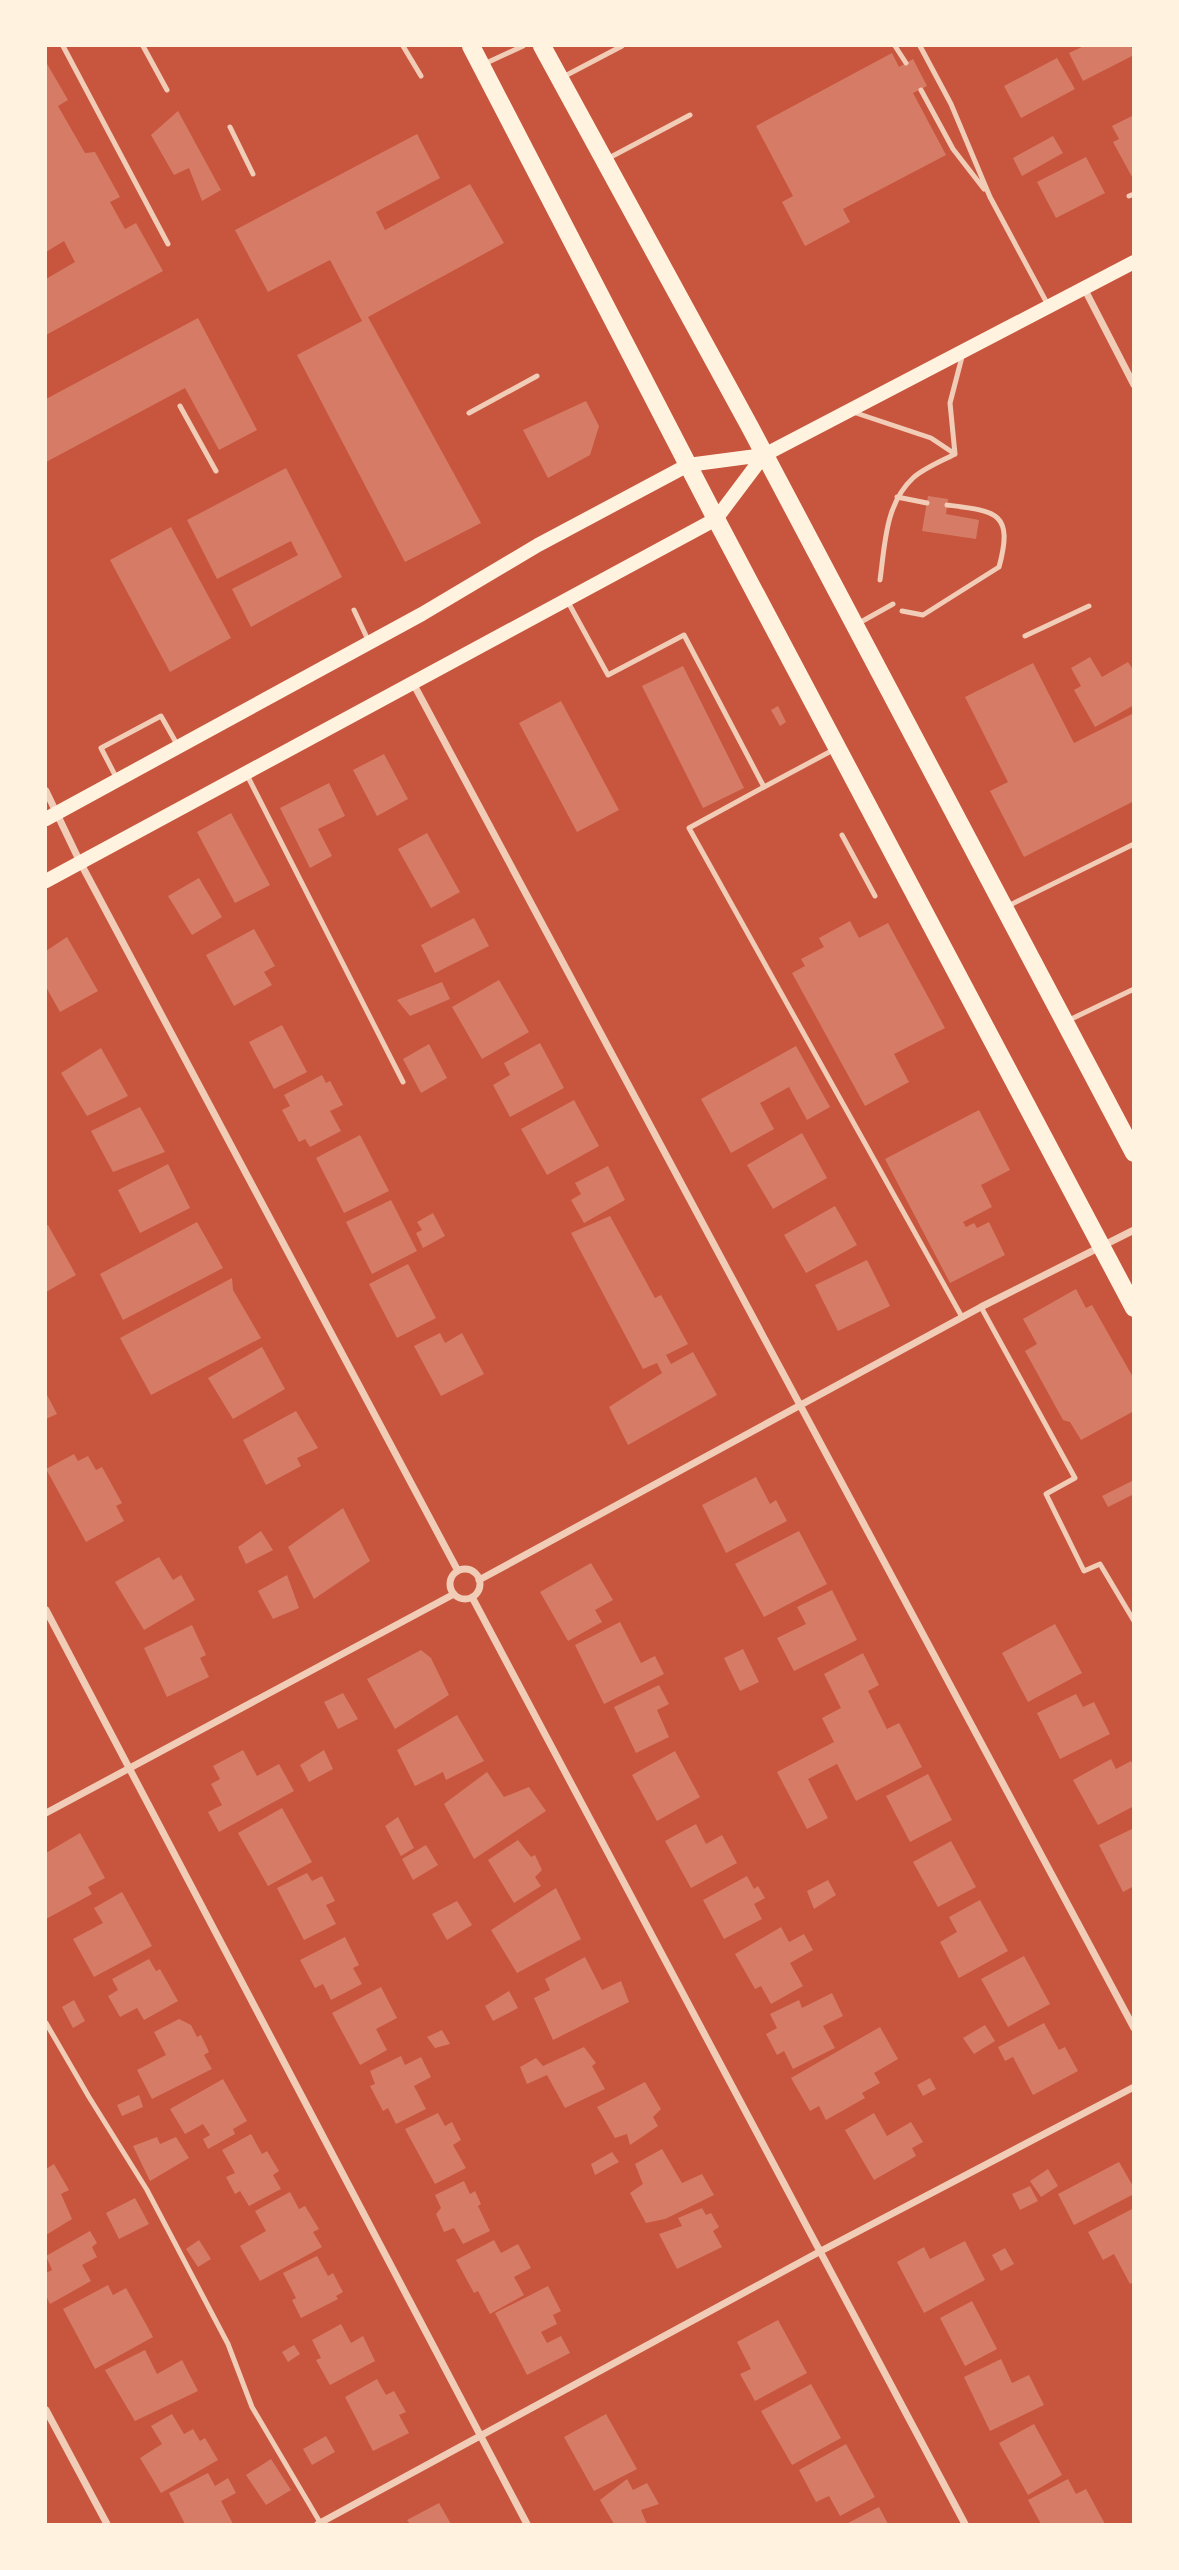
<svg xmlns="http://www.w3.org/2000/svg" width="1179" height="2570" font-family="'Alegreya Sans',sans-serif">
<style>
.building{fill:#d67c66}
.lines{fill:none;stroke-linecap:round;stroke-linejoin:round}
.service{stroke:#f1ccb7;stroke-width:5}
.minor{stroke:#f1ccb7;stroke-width:7}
.secondary{stroke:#fff3e0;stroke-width:14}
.primary{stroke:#fff3e0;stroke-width:18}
</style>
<rect width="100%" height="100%" fill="#c8553d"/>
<!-- building -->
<path class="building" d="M1084,46H1131L1134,55L1083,81L1069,53Z
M892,53L899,67L913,59L927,86L913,93L946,155L843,209L850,222L805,246L782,202L793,196L756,126Z
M1057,58L1075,89L1021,118L1004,86Z
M46,62L68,100L58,106L85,153L95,152L120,197L110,202L125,229L136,223L163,271L46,335V279L75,262L64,241L46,252Z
M178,111L221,190L202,201L189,168L174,175L151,135Z
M1134,115V176L1132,177L1113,142L1119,139L1112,126Z
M417,134L440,178L376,212L385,230L470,184L504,243L368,317L481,523L405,562L297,355L362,321L330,260L268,292L235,230Z
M1053,136L1063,153L1022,176L1013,158Z
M1086,157L1105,193L1056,218L1037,182Z
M198,318L257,430L219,450L185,388L46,462V399Z
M586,401L599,426L590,455L548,478L523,430Z
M286,468L342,577L251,627L232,589L298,555L291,541L217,579L187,520Z
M928,496L948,499L946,514L979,520L976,539L922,531Z
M171,527L231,638L170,672L110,560Z
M1090,657L1102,677L1128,662L1134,671V705L1095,727L1074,690L1081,686L1071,668Z
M1033,663L1074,743L1134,713V801L1024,857L990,791L1008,782L965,697Z
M683,666L744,788L703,808L642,686Z
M561,701L619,810L577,832L519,723Z
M778,706L786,722L780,726L771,710Z
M384,754L408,799L377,816L353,770Z
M329,783L345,816L318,829L332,856L310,868L280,808Z
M231,813L270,885L235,903L197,832Z
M427,833L460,892L431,908L398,849Z
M199,878L222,917L192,935L168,896Z
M474,918L489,946L435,973L421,945Z
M850,921L859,938L888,923L945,1028L894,1054L909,1082L865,1106L792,973L805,966L801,959L824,947L819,938Z
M254,929L275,966L264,972L272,985L234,1006L206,955Z
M67,937L98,991L60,1012L46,987V951Z
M499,980L529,1032L482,1059L452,1007Z
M442,982L450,999L410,1016L397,1000Z
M282,1025L307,1072L274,1089L249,1042Z
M540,1043L564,1088L510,1117L493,1085L510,1075L504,1063Z
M429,1044L447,1078L421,1093L403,1059Z
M796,1046L830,1107L807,1120L789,1087L760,1103L774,1129L731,1153L701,1099Z
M101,1048L128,1096L87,1116L61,1073Z
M322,1075L326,1083L330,1081L343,1105L330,1111L341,1131L310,1147L305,1139L299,1142L282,1110L290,1106L284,1095Z
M574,1100L599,1146L547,1175L521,1129Z
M140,1107L165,1152L113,1172L91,1131Z
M979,1110L1010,1170L981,1185L992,1207L963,1222L966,1227L974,1223L977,1228L989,1222L1005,1255L950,1283L885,1159Z
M802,1133L827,1178L773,1209L747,1165Z
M360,1135L389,1191L344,1213L316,1158Z
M168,1164L190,1208L140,1233L118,1190Z
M608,1166L625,1200L584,1223L571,1200L581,1194L575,1183Z
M391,1200L417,1251L372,1274L346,1222Z
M835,1206L857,1245L806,1273L784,1235Z
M433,1213L445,1236L423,1248L416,1233L422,1230L417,1222Z
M610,1216L655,1298L661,1295L688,1344L666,1355L671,1364L693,1352L717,1395L628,1445L609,1407L662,1373L657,1363L643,1369L571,1233Z
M197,1222L223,1268L123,1320L100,1274Z
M48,1225L76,1275L46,1292V1226Z
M867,1260L890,1306L838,1331L815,1285Z
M408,1264L436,1318L397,1338L369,1284Z
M232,1278L233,1290L261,1338L151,1395L120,1338Z
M1076,1289L1086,1308L1092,1305L1134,1379V1411L1081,1440L1070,1422L1063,1420L1025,1351L1037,1344L1023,1319Z
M440,1333L445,1343L462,1333L484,1374L441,1396L414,1346Z
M262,1347L285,1389L233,1419L208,1378Z
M46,1393L57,1414L46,1419Z
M296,1411L318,1448L297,1458L301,1466L266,1485L243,1440Z
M74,1454L78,1461L88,1456L96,1470L102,1467L122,1503L116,1506L124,1521L86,1542L46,1469Z
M756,1477L770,1504L776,1500L787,1521L726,1553L702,1505Z
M1134,1480V1494L1108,1507L1102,1496Z
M343,1508L370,1561L314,1599L288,1547Z
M261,1531L273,1550L246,1564L238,1547Z
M799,1531L827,1584L764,1617L735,1564Z
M159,1557L173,1580L181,1575L195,1600L144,1630L115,1582Z
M591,1563L613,1600L595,1610L602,1622L568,1641L540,1592Z
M287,1575L299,1608L273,1619L258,1591Z
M832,1590L857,1640L794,1671L777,1638L806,1624L797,1607Z
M620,1622L641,1663L655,1656L664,1674L604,1704L575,1645Z
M1055,1624L1082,1673L1028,1702L1002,1653Z
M192,1625L206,1655L200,1658L209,1677L167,1697L144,1648Z
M743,1649L759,1682L740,1691L724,1658Z
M421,1650L431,1658L449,1695L395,1729L367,1679Z
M863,1653L879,1685L868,1691L887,1729L899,1723L922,1767L856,1801L837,1764L808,1779L828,1818L807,1829L777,1772L834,1742L822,1718L841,1708L824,1674Z
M659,1685L669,1704L657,1710L669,1737L636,1753L614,1707Z
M343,1693L358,1719L338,1729L324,1702Z
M1076,1694L1083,1707L1094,1702L1110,1734L1060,1759L1037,1713Z
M457,1715L484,1761L446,1780L443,1772L415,1786L397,1750Z
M243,1750L257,1776L279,1764L294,1791L219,1832L208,1812L222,1805L211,1784L220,1779L213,1766Z
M324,1750L333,1769L309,1782L300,1765Z
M675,1751L700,1797L657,1821L632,1775Z
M1111,1759L1116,1769L1131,1761L1134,1767V1806L1098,1825L1073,1780Z
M487,1772L504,1797L529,1787L546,1811L474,1859L444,1804Z
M928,1774L952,1820L910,1842L886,1796Z
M282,1808L312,1862L268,1886L238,1833Z
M398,1817L414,1848L401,1856L385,1826Z
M696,1824L706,1844L722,1835L737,1863L691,1888L665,1841Z
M1134,1828V1886L1123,1892L1099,1845Z
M80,1833L105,1878L88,1887L92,1894L46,1919V1853Z
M518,1840L531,1857L535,1855L542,1870L535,1877L541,1886L514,1903L488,1860Z
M951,1841L976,1887L938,1907L913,1862Z
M426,1845L438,1865L413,1880L402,1859Z
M307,1873L312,1881L322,1876L335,1901L326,1905L336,1924L304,1940L277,1888Z
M747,1876L754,1889L758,1886L765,1898L754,1904L762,1919L724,1939L703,1900Z
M828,1880L836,1895L814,1909L807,1891Z
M556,1888L581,1939L517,1973L491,1930Z
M122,1892L152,1946L94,1977L73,1939L103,1923L94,1908Z
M980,1900L1008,1951L959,1978L940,1942L957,1932L949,1917Z
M457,1901L472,1925L447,1940L432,1914Z
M781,1927L789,1942L804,1934L813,1950L790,1963L803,1986L771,2004L761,1986L755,1989L735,1954Z
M345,1937L359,1965L353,1968L362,1984L331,2000L323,1984L315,1988L300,1960Z
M1024,1956L1050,2004L1008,2027L981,1979Z
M585,1957L602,1990L621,1981L629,2002L553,2040L534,1998L550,1990L545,1979Z
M149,1959L156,1971L160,1969L178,2001L144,2020L137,2008L120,2017L108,1996L118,1990L112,1979Z
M381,1987L397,2018L376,2029L387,2050L360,2065L332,2013Z
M509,1991L518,2008L493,2021L485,2006Z
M832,1993L843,2016L823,2026L835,2048L793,2069L784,2051L777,2055L766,2034L777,2028L770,2014L799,2000L802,2008Z
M74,2000L85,2021L73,2028L62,2007Z
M179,2019L191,2025L197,2037L201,2035L209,2052L204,2055L212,2069L152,2099L137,2070L166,2055L154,2032Z
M1044,2023L1059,2050L1065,2047L1078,2071L1033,2095L1013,2057L1005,2061L998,2047Z
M985,2025L995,2041L974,2054L963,2038Z
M880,2027L898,2059L874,2073L880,2083L862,2093L865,2098L826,2120L819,2106L810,2111L791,2078Z
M442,2030L450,2044L435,2048L427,2037Z
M584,2047L596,2063L592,2066L605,2089L565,2108L547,2075L527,2084L520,2067L536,2058L543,2066Z
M401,2056L405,2065L421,2057L431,2077L414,2086L426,2109L396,2124L388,2108L383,2111L370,2086L375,2084L370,2071Z
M930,2078L936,2089L923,2096L917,2085Z
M223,2079L247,2121L233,2129L235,2134L208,2149L203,2139L210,2135L203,2124L185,2134L170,2109Z
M645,2082L661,2109L653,2117L658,2126L630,2145L627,2134L615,2138L597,2107Z
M139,2095L143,2107L122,2116L117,2105Z
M438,2113L445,2126L452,2122L461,2140L453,2145L466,2168L435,2184L405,2129Z
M874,2113L887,2136L911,2122L923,2142L912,2148L916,2156L874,2180L845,2130Z
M251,2134L262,2154L267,2151L279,2171L273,2175L281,2189L249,2206L240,2191L235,2194L226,2177L235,2173L222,2150Z
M157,2137L160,2144L176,2137L189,2158L150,2181L133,2146Z
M662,2149L682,2183L702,2174L714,2195L665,2219L646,2223L630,2193L643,2184L635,2164Z
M612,2152L619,2162L595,2175L591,2164Z
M1119,2162L1134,2188V2194L1074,2225L1058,2194Z
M54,2164L69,2190L61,2194L72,2219L46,2235V2169Z
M1048,2169L1058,2186L1041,2197L1030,2181Z
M464,2181L470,2194L475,2191L481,2204L478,2206L490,2231L463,2244L454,2228L444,2232L436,2214L441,2208L435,2195Z
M1030,2186L1038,2201L1020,2210L1012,2194Z
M290,2192L299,2209L305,2206L319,2229L313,2232L322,2247L260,2281L240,2246L266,2231L255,2211Z
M135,2198L149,2224L119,2239L106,2213Z
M702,2208L706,2215L711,2213L719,2227L713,2231L722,2247L677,2269L659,2234L682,2226L678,2218Z
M1134,2208V2282L1130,2284L1114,2254L1103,2260L1088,2232Z
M90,2231L97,2243L92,2247L97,2257L82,2265L91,2281L50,2304L46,2296V2273L52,2270L46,2256Z
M199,2240L211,2259L198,2267L186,2249Z
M494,2240L501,2253L518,2244L531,2268L514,2277L524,2295L490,2314L478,2291L474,2293L456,2260Z
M965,2241L985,2280L924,2313L897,2262L924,2247L930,2259Z
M1005,2248L1014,2264L1001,2271L992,2255Z
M317,2256L328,2276L333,2273L343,2292L336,2296L338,2299L301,2318L292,2300L296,2298L283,2273Z
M108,2285L113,2295L126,2288L153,2337L95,2369L63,2309Z
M548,2286L561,2311L553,2315L557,2324L541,2332L547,2343L561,2336L570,2353L527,2375L495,2313Z
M972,2301L997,2349L965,2366L940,2318Z
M778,2320L807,2373L755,2401L740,2374L751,2369L737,2342Z
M341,2324L351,2343L363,2336L375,2361L330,2385L316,2360L321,2358L312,2340Z
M294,2345L300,2354L288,2362L282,2352Z
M145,2350L157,2374L182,2360L198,2391L135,2421L105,2370Z
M1001,2359L1012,2383L1029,2375L1044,2405L990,2431L964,2377Z
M377,2379L386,2395L394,2391L406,2412L399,2415L409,2433L373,2451L345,2397Z
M811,2384L841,2438L792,2465L761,2411Z
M172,2414L184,2434L193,2429L200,2441L205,2438L218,2460L161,2493L140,2458L162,2444L151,2426Z
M606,2414L637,2469L594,2491L564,2437Z
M1034,2424L1062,2475L1028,2495L999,2443Z
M326,2436L335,2452L312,2465L303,2449Z
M846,2444L875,2497L840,2516L829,2496L816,2502L799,2470Z
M271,2459L291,2490L266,2505L246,2475Z
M208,2473L215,2486L228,2478L236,2493L221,2501L233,2524H185L169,2493Z
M627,2479L633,2490L647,2483L659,2504L641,2510L647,2524H614L600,2500Z
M1068,2479L1076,2494L1086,2489L1105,2524H1041L1028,2500Z
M439,2503L451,2524H410L407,2520Z
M879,2507L888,2524H846Z"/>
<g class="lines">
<!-- service -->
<path class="service" d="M63,46L168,244
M143,46L167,90
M403,46L421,76
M895,46L906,63
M920,46L951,104L990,197L1048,305
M484,64L523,46
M563,77L622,46
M921,90L953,149L984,189
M230,127L253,174
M607,159L690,115
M1129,196L1134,194
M180,406L216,471
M853,412L931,438L955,454L950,403L963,353
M469,413L537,376
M897,497L927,503
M880,580C885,545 885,504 913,478C924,468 942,461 955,454
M568,602L608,675L684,635L764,787L835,749
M354,610L369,642
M902,611L923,615L999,567C1014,512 996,511 947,505
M859,623L893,604
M1025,636L1089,606
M247,775L403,1082
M116,777L101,748L161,716L178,746
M764,787L689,828L962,1317
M842,835L875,896
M1008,906L1134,844
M1067,1021L1134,989
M981,1307L1075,1478L1046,1494L1084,1571L1100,1564L1134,1621
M46,2023L89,2097L147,2190L228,2344L252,2407L321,2524"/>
<!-- minor -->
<path class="minor" d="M1084,288L1134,385
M413,683L1134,2028
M46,791L80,862L458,1571
M450 1584a15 15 0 1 1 30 0a15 15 0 1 1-30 0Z
M479,1580L981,1307L1134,1230
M472,1597L965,2524
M46,1610L527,2524
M46,1813L454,1594
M46,2410L107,2524
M318,2524L819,2252L1134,2087"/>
<!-- secondary -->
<path class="secondary" d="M46,819L422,614L538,545L688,465L764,455L1134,262
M46,881L716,519L764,455"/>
<!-- primary -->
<path class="primary" d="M471,46L716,519L1134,1308
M542,46L750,427L1134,1153"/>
</g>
<!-- border -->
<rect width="1179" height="2570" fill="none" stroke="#fff3e0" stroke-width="94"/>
</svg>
